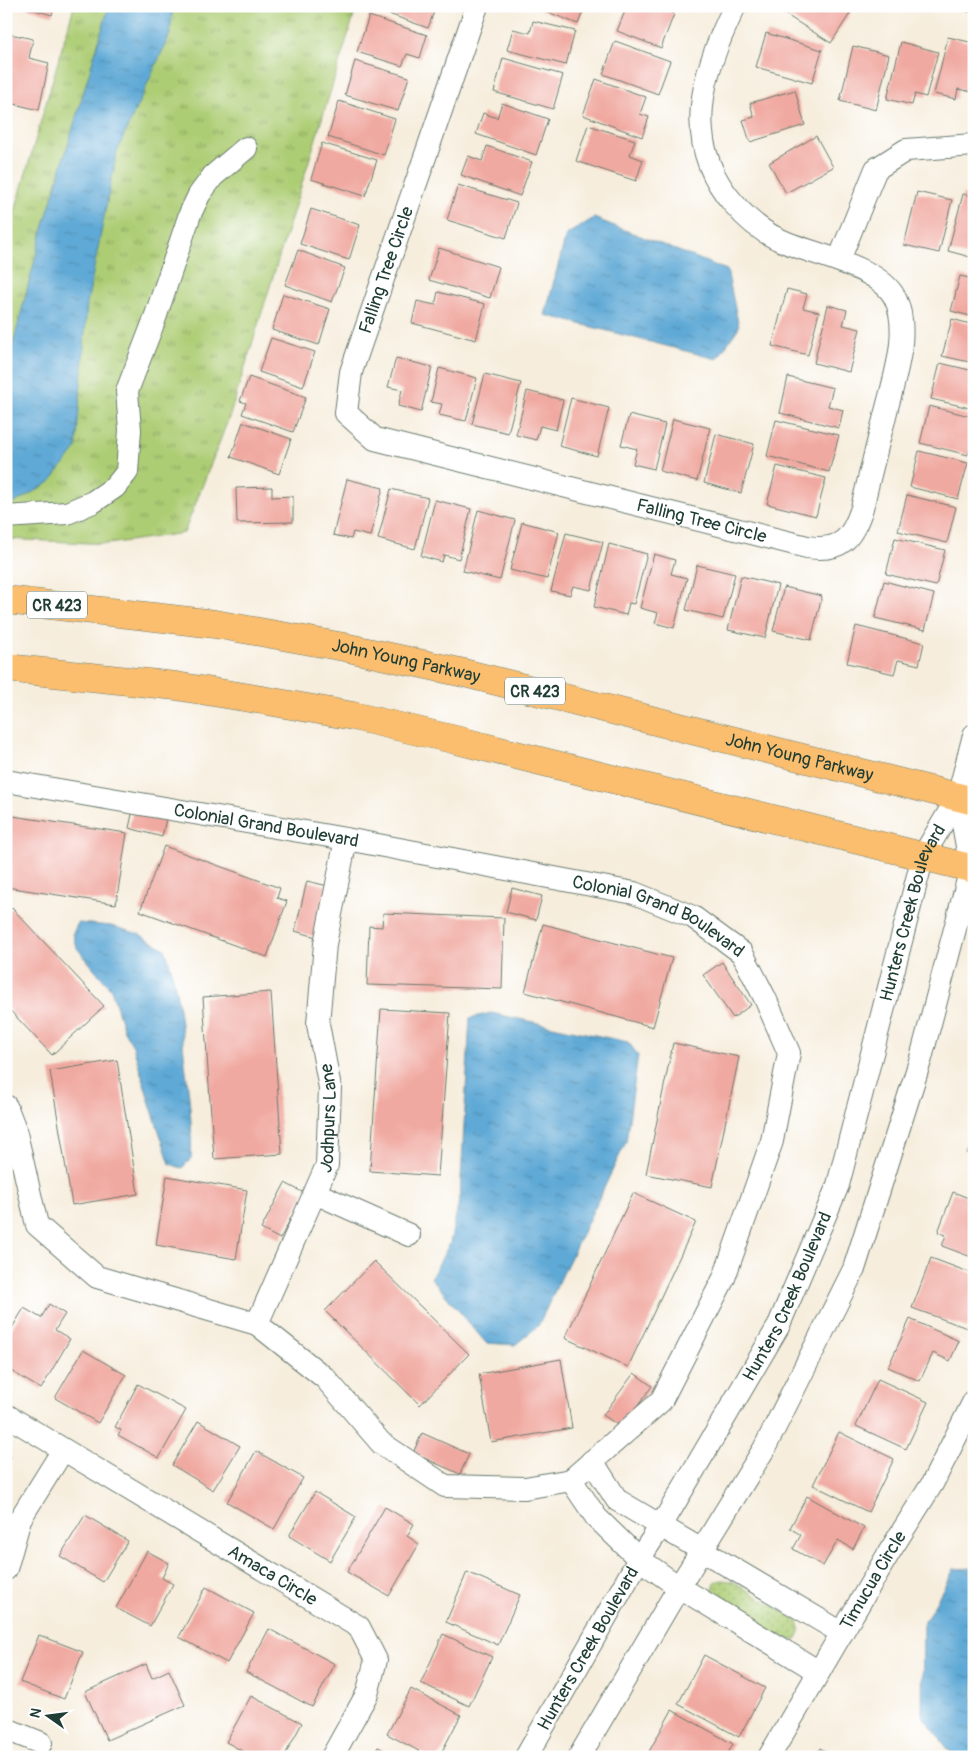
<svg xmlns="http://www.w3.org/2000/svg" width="980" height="1763" font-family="Pangolin,sans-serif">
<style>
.grass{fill:url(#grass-tufts);stroke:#668554}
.garden{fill:url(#garden-dots);stroke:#668554}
.water{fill:url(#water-ripples);stroke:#3e7385}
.building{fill:#f0a9a0}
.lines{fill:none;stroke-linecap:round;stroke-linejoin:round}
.minor-casing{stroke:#6a7b6f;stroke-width:24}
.highway-casing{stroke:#6a7b6f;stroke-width:29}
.minor{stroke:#fff;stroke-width:22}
.highway{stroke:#fbbe6e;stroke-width:28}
.labels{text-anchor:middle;stroke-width:4;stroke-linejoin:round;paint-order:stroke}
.shield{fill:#fff;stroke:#627771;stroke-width:1}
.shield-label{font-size:16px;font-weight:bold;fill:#1f3d34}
.street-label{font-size:18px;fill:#1f3d34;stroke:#fff}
</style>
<defs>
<pattern id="grass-tufts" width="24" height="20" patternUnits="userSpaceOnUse" patternTransform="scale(1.25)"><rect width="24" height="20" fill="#adcd75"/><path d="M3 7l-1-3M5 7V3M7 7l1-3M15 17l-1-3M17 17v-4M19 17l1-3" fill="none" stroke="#8ca861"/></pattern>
<pattern id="garden-dots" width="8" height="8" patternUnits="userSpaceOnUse" patternTransform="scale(1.25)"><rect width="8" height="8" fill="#adcd75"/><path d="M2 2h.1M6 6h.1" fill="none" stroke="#8ca861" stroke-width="1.8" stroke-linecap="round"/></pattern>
<pattern id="water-ripples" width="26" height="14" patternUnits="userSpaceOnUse" patternTransform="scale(1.25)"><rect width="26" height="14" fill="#5ea9d6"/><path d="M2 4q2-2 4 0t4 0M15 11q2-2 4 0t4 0" fill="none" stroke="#4d8bae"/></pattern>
</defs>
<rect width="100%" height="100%" fill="#fff"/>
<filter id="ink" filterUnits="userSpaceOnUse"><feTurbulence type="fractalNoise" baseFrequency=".02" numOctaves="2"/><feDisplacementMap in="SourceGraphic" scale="10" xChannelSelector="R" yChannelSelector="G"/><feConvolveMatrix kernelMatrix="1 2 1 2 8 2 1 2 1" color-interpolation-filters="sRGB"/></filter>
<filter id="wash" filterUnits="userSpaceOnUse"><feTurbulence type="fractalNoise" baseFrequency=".0096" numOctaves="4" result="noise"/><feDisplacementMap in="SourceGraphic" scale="20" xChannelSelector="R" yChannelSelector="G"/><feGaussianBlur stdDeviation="1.12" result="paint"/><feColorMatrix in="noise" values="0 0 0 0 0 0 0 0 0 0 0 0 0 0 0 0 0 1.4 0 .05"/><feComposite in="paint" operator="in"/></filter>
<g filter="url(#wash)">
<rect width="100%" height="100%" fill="#f6eddc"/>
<!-- grass -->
<path class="grass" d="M74,6H357L230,415L184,533L108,544L6,539V242Z"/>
<!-- garden -->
<path class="garden" d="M722,1580L732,1581L796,1619C801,1627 802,1631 797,1639C778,1642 726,1607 713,1593C714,1585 714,1581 722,1580Z"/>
<!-- water -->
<path class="water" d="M109,6H173L170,34L117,151L87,304L76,449L50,482L6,508V371L42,232Z
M594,218L727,270L739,327L717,359L545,315L566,235Z
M78,923L111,926L139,934L165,949C178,985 181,1024 185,1063C189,1095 193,1127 191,1159L182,1168L170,1164L151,1107L133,1046L124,1031L111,989L77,948L73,933Z
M491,1013L628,1042L638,1055L626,1142L538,1326L515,1345L486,1343L431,1278L450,1243L460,1197L470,1018Z
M974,1568V1757H954L922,1715L923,1625L954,1569Z"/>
<g id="blocks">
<!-- building -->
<path class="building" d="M21,6H55L52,15Z
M373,6H436L428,28L372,8Z
M532,6H585L578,24Z
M627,6H654L674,14L661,48L617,31Z
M787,6H842L851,12L831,43L783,13Z
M953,6H974V13L952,8Z
M369,16L427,35L420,58L407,54L402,66L357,52Z
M533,21L575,31L566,65L507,50L513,29L530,33Z
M6,33L33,39L29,58L49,63L39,110L6,102Z
M766,33L822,50L812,83L756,67Z
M948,37L974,43V86L972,92L958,89L956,99L934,94Z
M615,41L670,61L658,94L603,74Z
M901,42L938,52L926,97L915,94L912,105L887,99Z
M853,46L889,55L876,110L840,101Z
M503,58L563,75L553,109L494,92Z
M355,61L409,77L398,111L345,95Z
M596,79L646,97L640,114L649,117L642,137L583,115Z
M795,90L805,125L750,142L743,120L754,117L750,103Z
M339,101L395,119L384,155L328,137Z
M502,103L548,119L536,155L476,134L483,113L497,118Z
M588,125L635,140L630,155L643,160L636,181L576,161Z
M816,136L833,167L786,193L769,163Z
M322,143L377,160L365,196L311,179Z
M487,146L532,162L520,196L461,175L468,156L482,161Z
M458,185L517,203L506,238L447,220Z
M917,192L952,200L939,253L904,245Z
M963,194L974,196V258L948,251Z
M311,209L360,225L349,260L300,244Z
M439,248L499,267L490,298L429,280Z
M298,250L345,268L332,302L285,285Z
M960,276L974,279V317L951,311Z
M787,289L807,294L803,308L819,312L808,355L772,346Z
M438,292L485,304L476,340L412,323L417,301L435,305Z
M283,294L330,309L319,345L272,330Z
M828,305L847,310L843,325L860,329L849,372L814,363Z
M952,319L974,325V363L942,356Z
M271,338L315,352L303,387L259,372Z
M396,358L432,367L421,412L398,406L402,390L388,387Z
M940,363L974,371V409L931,399Z
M439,368L477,378L466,421L439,415L442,404L431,402Z
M485,374L521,383L508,433L472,424Z
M249,377L306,397L293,432L242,414L246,403L240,401Z
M788,377L833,388L828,406L843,410L839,428L780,413Z
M527,391L563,400L556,430L540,426L536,440L516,435Z
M571,398L609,408L597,456L559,446Z
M929,406L974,417V434L968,455L920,443Z
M629,415L665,424L654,469L633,464L637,449L621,445Z
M673,419L710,428L697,481L660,471Z
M776,420L839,435L829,472L767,456Z
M243,422L291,439L279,474L231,457Z
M716,434L754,444L741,493L704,483Z
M919,451L968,463L958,499L910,487Z
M777,466L826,478L816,516L767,504Z
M347,479L383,488L370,536L353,532L351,539L333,535Z
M272,487V497L293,496V522L237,523L236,488Z
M391,489L428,498L415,549L378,539Z
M907,495L956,507L947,543L898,531Z
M435,500L471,509L459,559L444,555L442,562L421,556Z
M478,510L515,520L500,580L463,571Z
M522,522L559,532L547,579L510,570Z
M566,533L603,542L591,590L573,586L570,595L551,591Z
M895,538L945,550L936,586L886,574Z
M609,544L647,554L634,604L629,603L626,615L594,607Z
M654,554L675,560L671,574L687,578L674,628L655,623L658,613L640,608Z
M697,565L735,574L723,619L686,610Z
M741,576L778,585L765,638L728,630Z
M884,581L934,594L925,630L875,618Z
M784,587L822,596L811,640L773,631Z
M856,626L924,643L919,665L898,660L894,674L847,663Z
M134,805L167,814L162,837L129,828Z
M6,815L127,833L116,904L6,887Z
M164,846L280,888L277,898L287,901L267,957L140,911Z
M307,881L328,886L316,937L295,931Z
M512,888L542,896L536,920L506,912Z
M12,908L104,1006L52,1055L6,1006V913Z
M383,913L504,918L502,989L367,985L369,926L382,927Z
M543,924L672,958L653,1027L525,992Z
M722,962L751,1005L733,1018L703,975Z
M271,992L282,1154L214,1159L203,997Z
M381,1009L450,1013L438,1176L370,1171Z
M673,1043L739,1057L712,1187L646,1174Z
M117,1060L138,1194L72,1205L50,1071Z
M974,1141V1157L967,1153Z
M974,1164V1180L967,1176Z
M167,1176L247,1190L236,1259L156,1245Z
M285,1183L304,1193L280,1239L261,1229Z
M953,1192L974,1200V1258L942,1246L946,1235L938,1232Z
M633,1193L696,1222L628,1367L565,1338Z
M931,1258L974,1274V1309L967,1328L912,1308Z
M374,1261L469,1354L420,1405L325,1311Z
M49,1304L65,1314L55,1330L70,1339L41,1389L6,1368V1338L24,1308L41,1318Z
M910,1319L959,1341L950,1361L933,1353L920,1381L888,1367Z
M83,1350L126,1375L98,1423L55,1398Z
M561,1359L572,1428L491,1442L479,1374Z
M634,1373L652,1386L622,1428L603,1415Z
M878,1379L928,1402L906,1449L856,1426Z
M138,1384L186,1410L159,1458L118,1435L121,1430L115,1427Z
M198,1421L240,1446L213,1490L172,1465Z
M839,1432L894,1459L868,1512L813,1485Z
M422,1433L469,1454L460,1474L413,1453Z
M256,1451L303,1478L274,1529L227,1502Z
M6,1455L11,1457L6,1466Z
M315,1492L356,1517L330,1561L289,1536Z
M807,1496L864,1528L853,1549L838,1540L823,1566L793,1549L801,1535L790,1528Z
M385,1507L414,1524L407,1536L419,1544L389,1596L347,1572Z
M85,1515L128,1541L103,1582L60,1556Z
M147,1551L169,1563L162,1578L173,1584L150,1626L116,1608Z
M467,1572L520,1595L498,1645L446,1622Z
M206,1587L254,1613L227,1663L179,1637Z
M269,1629L335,1664L312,1707L246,1672Z
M443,1634L492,1657L469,1706L421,1683Z
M39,1635L83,1652L64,1699L20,1682Z
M704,1655L765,1688L739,1737L678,1704Z
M146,1664L152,1678L169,1670L185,1705L107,1740L85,1692Z
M411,1689L461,1715L439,1757H430L387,1734Z
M251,1696L302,1723L284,1757H253L226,1742Z
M672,1710L733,1744L726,1757H646Z
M378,1747L396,1757H372Z
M820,1748L835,1757H815Z"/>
</g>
</g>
<g filter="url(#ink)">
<use href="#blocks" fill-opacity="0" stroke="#6a7b6f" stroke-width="1"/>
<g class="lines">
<defs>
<g id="minor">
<path id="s1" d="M477,6L351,372L346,413L375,439L807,547C841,552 852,539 862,508C869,479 876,449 884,420C892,384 912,333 895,298C879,265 808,254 778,239C761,231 746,218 734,204C680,143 702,72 735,6"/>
<path d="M839,260L876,169L906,150L974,145"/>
<path d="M6,517L67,513L93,502L115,487L127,472L130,430L127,391L154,321L190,214L199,195L213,176L246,148"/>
<path id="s2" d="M6,781L346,839L634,893L693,917L742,953L765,998L789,1053L772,1141L724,1278L661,1401L571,1480L525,1488L445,1486L381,1443L325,1378L257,1324L97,1277L37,1225L15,1129L6,1106"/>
<path d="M315,1193L409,1235"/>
<path id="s3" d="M257,1324L327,1165L330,1088L318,1024L325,944L346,839"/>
<path id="s4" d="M6,1415L359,1627L376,1660L367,1694L332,1757"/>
<path d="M592,1461L617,1500L842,1633"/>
<path d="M571,1480L596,1517L639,1559L679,1587L819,1672"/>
<path d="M6,1569L20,1519L63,1450"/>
<path d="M6,1729L41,1743"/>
<path id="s5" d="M526,1757L639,1559L661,1526L778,1327L838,1185L923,856L958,797L974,735"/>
<path d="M579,1757L679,1587L764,1449L854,1269L921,1058L971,868L958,797"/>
<path id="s6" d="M769,1757L890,1551L932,1484L974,1401"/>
</g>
<g id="highway">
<path id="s7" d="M6,600L215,624L344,647L464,673L974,801"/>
<path d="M6,668L176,686L262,700L353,716L452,739L974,869"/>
</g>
</defs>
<!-- minor casing -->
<use href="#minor" class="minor-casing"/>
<!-- highway casing -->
<use href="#highway" class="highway-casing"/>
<!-- minor -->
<use href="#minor" class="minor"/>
<!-- highway -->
<use href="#highway" class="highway"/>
</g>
</g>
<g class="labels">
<!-- shield labels -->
<g class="shield">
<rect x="27" y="591.5" width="60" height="27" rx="4"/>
<rect x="505" y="677.5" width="60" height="27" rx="4"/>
</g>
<g class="shield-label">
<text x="57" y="611">CR 423</text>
<text x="535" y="697">CR 423</text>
</g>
<!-- street labels -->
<g class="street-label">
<text transform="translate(386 270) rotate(-71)" y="6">Falling Tree Circle</text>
<text dy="6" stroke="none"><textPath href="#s1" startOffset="804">Falling Tree Circle</textPath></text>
<text dy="6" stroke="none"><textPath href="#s7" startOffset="405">John Young Parkway</textPath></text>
<text dy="6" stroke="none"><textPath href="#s7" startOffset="810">John Young Parkway</textPath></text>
<text dy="6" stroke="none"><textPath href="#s2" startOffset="264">Colonial Grand Boulevard</textPath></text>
<text dy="6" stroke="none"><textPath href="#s5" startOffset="935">Hunters Creek Boulevard</textPath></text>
<text dy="6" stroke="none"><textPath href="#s2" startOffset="669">Colonial Grand Boulevard</textPath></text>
<text dy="6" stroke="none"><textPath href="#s3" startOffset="221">Jodhpurs Lane</textPath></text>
<text dy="6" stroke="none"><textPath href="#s5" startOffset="530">Hunters Creek Boulevard</textPath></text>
<text dy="6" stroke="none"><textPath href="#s4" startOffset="311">Amaca Circle</textPath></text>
<text dy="6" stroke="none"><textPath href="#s6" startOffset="205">Timucua Circle</textPath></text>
<text dy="6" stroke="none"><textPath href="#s5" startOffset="125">Hunters Creek Boulevard</textPath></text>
</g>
</g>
<!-- margin -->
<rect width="980" height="1763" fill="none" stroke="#fff" stroke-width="25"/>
<!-- north arrow -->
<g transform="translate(48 1716) rotate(284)" stroke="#ffffff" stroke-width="4" paint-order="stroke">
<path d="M0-4L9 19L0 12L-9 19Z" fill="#1f3d34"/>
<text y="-8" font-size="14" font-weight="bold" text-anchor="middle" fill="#1f3d34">N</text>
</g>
</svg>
